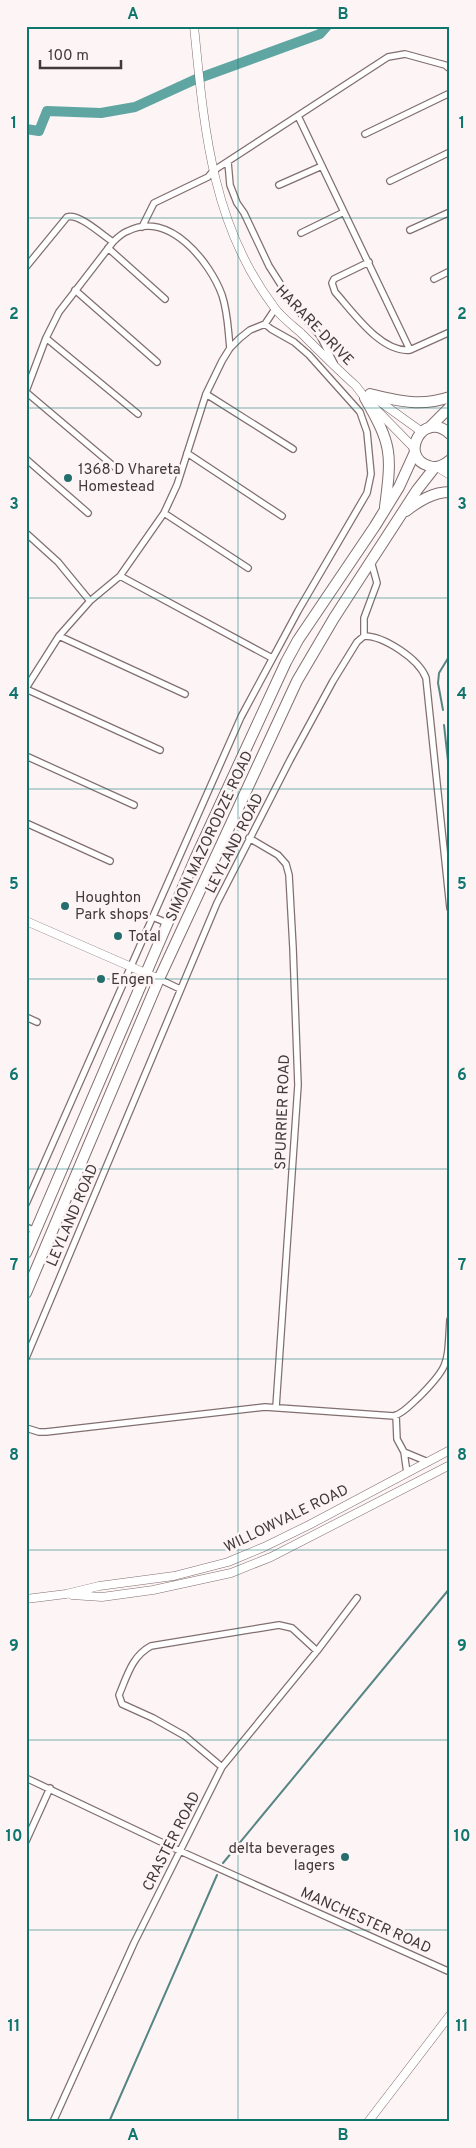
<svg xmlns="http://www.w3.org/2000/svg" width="476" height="2148" font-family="Overpass,sans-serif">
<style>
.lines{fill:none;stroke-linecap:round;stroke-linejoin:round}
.stream{stroke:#568584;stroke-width:2}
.river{stroke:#5fa6a3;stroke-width:10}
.street-casing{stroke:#826f6f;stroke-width:8}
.secondary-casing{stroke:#826f6f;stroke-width:9}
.highway-casing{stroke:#826f6f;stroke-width:12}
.street{stroke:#fff;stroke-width:5.5}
.secondary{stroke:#fff;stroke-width:8}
.highway{stroke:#fff;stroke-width:10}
.grid{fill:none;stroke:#0f766e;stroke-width:1;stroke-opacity:0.55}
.poi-dot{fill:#246f6d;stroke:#fdf4f5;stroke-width:2}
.labels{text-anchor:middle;stroke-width:5;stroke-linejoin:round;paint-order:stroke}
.street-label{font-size:15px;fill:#42393a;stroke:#fdf4f5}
.poi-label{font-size:15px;fill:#42393a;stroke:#fdf4f5;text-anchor:start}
.neatline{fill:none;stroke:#0f766e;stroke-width:2}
.grid-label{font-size:16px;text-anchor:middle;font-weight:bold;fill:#0f766e}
</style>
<rect width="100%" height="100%" fill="#fdf4f5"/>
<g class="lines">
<!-- stream -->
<path class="stream" d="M443,710L438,683L439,673L450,655
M444,725L450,779
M223,1863L450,1588
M109,2122L217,1875"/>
<!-- river -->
<path class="river" d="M26,129L39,131L47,111L101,113L135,107L194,80L320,34L327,26"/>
<defs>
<path id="street" d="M298,116L410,350
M365,134L450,93
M228,162L230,185L237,203L244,213L269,266L295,307L320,336L334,363
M390,181L450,152
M279,185L322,166
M142,227L154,203L208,177L213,171L388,57L405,54L445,65L450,69
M410,230L450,212
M301,233L344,212
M108,248L165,299
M369,262L334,279L332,283L335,292C353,312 381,353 410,350L450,332
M26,267L67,217C79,213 102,235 113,242
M434,279L450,271
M75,290L157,362
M46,338L138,414
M26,391L46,338L59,312L113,242C117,238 122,233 128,231C169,210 210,262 222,295C228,313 228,330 230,348
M26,392L117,469
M206,394L293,449
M187,453L282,516
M26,459L88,513
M164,513L248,568
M26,533L58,562L90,601
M120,576L272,658
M59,636L185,694
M364,636V618L377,583L371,561
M26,688L59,636L90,601L120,576L164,513L177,485L206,394L222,361L230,348L240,338L250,330L265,324L275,309
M26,689L160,750
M26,756L134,805
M26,823L110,861
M249,838L278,855L286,864L289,875L293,948L298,1085L276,1407
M153,917L167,923
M159,979L180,989
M26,1017L37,1022
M26,1204L241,717L298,611L367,493L371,474L367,432L360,412L309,355L294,342L271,329L265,324
M26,1227L36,1231
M26,1358L217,903L290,760L333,681L357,642L364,636C384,636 419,659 426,678L450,908
M396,1415L397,1439L404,1452L428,1462
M26,1428L39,1432H46L265,1407L394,1416C404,1413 411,1404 419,1397C451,1365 447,1363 450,1320
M404,1452L407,1473
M222,1767L185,1736L153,1718L122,1704L119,1695C127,1676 132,1656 151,1646L279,1625L292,1628L317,1651
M26,1778L180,1851L450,1972
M26,1841L50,1788
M53,2122L134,1943L222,1767L317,1651L357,1598"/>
<path id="secondary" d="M194,26C204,126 211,224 274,307C281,317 292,325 301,333C319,351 337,369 356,386L365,398L414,448
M372,396L422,432
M437,467L450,475
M26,921L159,979
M72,1595L102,1597L153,1590L231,1573L271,1557L450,1465
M26,1599L66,1594L99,1586L174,1576L228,1562L264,1547L309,1525L450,1450
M368,2122L450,2015"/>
<path id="highway" d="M370,394C399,401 420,407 450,397
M365,398C392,445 392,453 385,507
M429,428L450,407
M450,434C423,409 398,457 429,466C437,469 444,465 450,460
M406,511C419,501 433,492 450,492
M26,1253L195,859L286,662L298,640L375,526L399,487L415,452
M26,1293L159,979L297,681L334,618L417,490L435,467"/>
</defs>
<!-- street casing -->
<use href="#street" class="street-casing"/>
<!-- secondary casing -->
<use href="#secondary" class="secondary-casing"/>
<!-- highway casing -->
<use href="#highway" class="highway-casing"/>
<!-- street -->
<use href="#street" class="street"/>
<!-- secondary -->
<use href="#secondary" class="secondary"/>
<!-- highway -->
<use href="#highway" class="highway"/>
</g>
<!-- grid -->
<path class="grid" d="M238,26V2122M26,218H450M26,408H450M26,598H450M26,789H450M26,979H450M26,1169H450M26,1359H450M26,1550H450M26,1740H450M26,1930H450"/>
<!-- markers -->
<g class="poi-dot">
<circle cx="68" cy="478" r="5"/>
<circle cx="65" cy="906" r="5"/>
<circle cx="118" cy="936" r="5"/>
<circle cx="101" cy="979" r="5"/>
<circle cx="345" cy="1857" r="5"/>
</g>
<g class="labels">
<!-- street labels -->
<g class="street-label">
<text transform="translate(315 325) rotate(46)" y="5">HARARE DRIVE</text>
<text transform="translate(209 836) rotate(-65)" y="5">SIMON MAZORODZE ROAD</text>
<text transform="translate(234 843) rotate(-63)" y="5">LEYLAND ROAD</text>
<text transform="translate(282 1112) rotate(-88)" y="5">SPURRIER ROAD</text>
<text transform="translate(72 1215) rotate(-67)" y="5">LEYLAND ROAD</text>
<text transform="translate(286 1518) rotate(-26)" y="5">WILLOWVALE ROAD</text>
<text transform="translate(171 1841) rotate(-63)" y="5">CRASTER ROAD</text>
<text transform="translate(366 1920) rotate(24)" y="5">MANCHESTER ROAD</text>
</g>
<!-- poi labels -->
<g class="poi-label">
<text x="78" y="474">1368 D Vhareta<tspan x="78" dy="17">Homestead</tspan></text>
<text x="75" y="902">Houghton<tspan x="75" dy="17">Park shops</tspan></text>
<text x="128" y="941">Total</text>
<text x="111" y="984">Engen</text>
<text x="335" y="1853" text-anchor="end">delta beverages<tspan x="335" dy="17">lagers</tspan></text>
</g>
</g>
<!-- border -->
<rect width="476" height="2148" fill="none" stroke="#fdf4f5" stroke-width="55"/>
<!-- scale -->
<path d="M40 60v8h81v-8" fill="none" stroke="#42393a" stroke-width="2.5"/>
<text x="48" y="60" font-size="15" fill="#42393a" stroke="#fdf4f5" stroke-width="4" paint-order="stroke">100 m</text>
<rect x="28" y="28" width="420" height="2092" class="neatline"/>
<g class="grid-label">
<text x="133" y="19">A</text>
<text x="343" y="19">B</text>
<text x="14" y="128">1</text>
<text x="462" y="128">1</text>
<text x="14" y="319">2</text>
<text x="462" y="319">2</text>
<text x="14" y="509">3</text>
<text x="462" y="509">3</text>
<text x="14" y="699">4</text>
<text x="462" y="699">4</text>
<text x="14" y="889">5</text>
<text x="462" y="889">5</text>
<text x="14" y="1080">6</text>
<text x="462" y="1080">6</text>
<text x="14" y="1270">7</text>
<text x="462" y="1270">7</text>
<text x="14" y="1460">8</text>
<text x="462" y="1460">8</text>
<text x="14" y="1651">9</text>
<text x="462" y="1651">9</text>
<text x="14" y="1841">10</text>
<text x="462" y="1841">10</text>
<text x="14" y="2031">11</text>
<text x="462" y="2031">11</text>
<text x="133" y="2140">A</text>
<text x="343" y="2140">B</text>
</g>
</svg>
